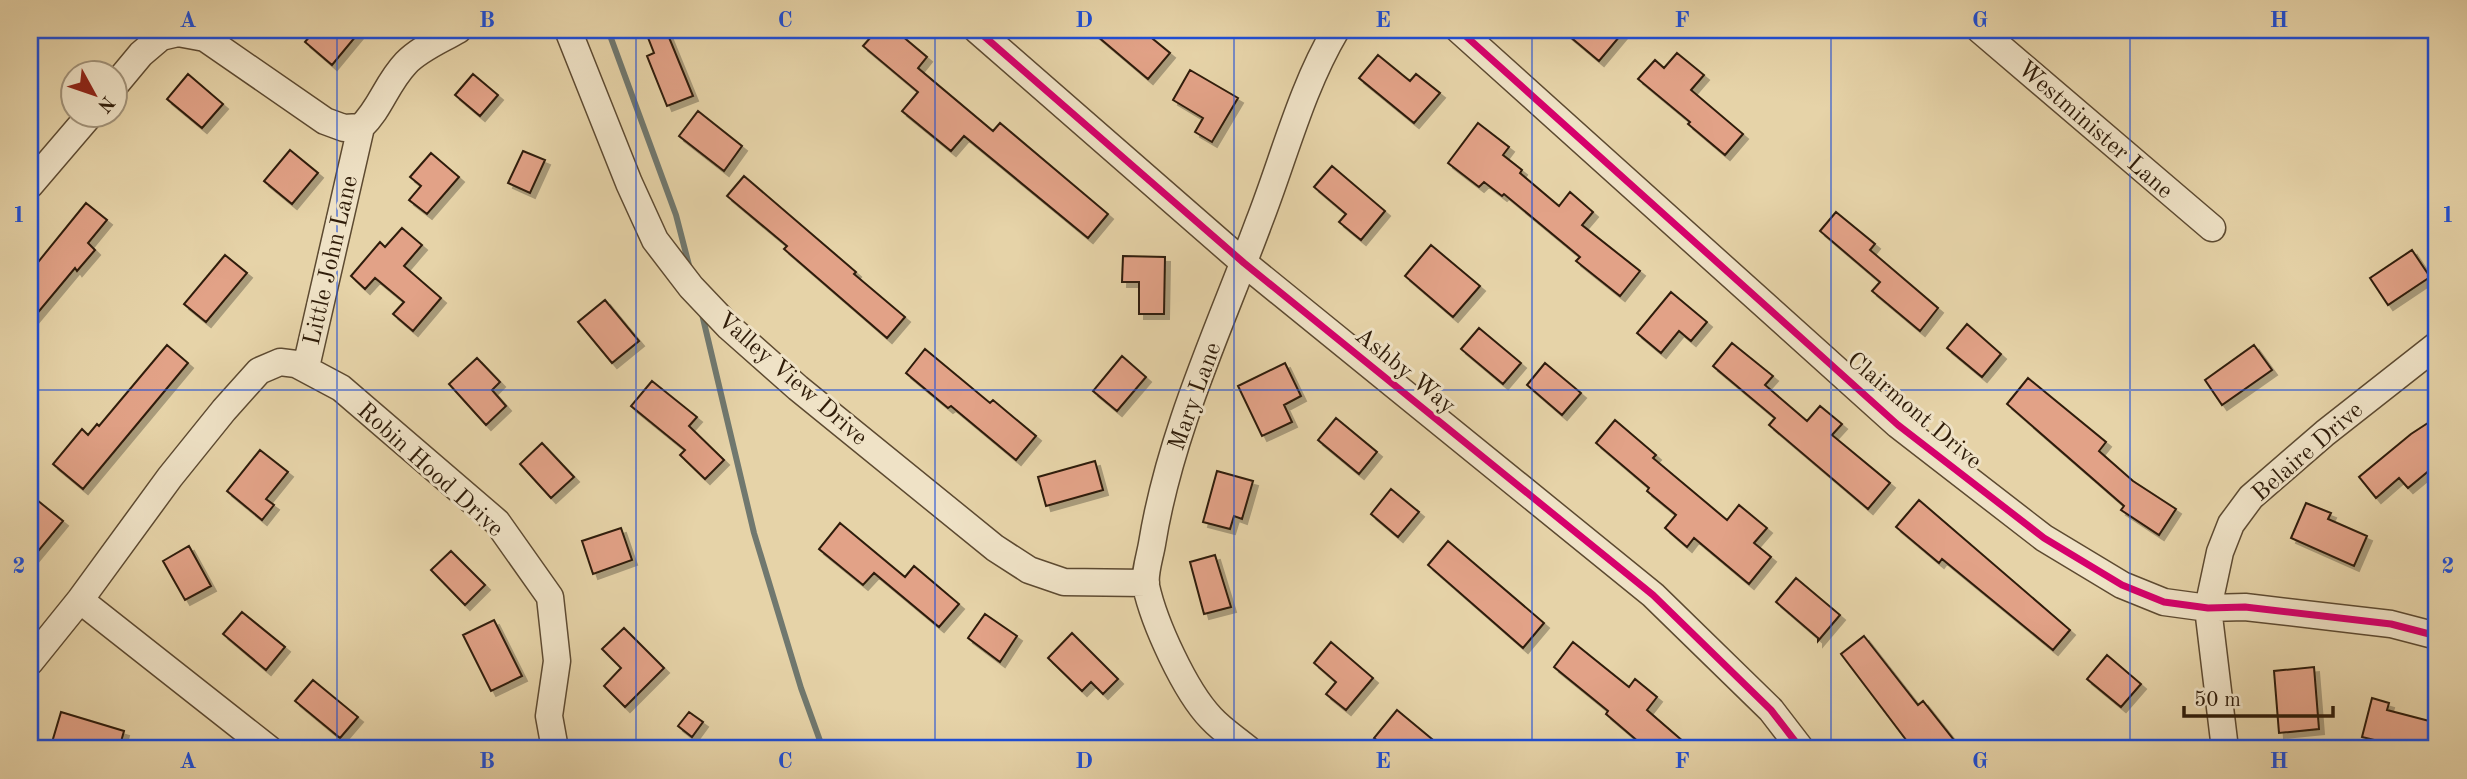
<svg xmlns="http://www.w3.org/2000/svg" width="2467" height="779" font-family="'Old Standard TT',serif">
<style>
.lines{fill:none;stroke-linecap:round;stroke-linejoin:round}
.stream{stroke:#70786f;stroke-width:6}
.building{fill:#e2a287;stroke:#2f1c09;stroke-width:2;filter:url(#shadow)}
.minor-casing{stroke:#5d4a31;stroke-width:29}
.minor{stroke:#efe2c6;stroke-width:26}
.cycleway-casing{stroke:#efe2c6;stroke-width:11}
.cycleway{stroke:#d6006c;stroke-width:7}
.grid{fill:none;stroke:#1d4ed8;stroke-width:2;stroke-opacity:0.55}
.labels{text-anchor:middle;stroke-width:6;stroke-linejoin:round;paint-order:stroke}
.street-label{font-size:24px;fill:#2f1c09;stroke:#efe2c6}
.neatline{fill:none;stroke:#1d4ed8;stroke-width:2.5}
.grid-label{font-size:23px;text-anchor:middle;font-weight:bold;fill:#1d4ed8}
</style>
<defs>
<filter id="shadow"><feDropShadow dx="5" dy="5" stdDeviation="0" flood-color="#0004"/></filter>
</defs>
<rect width="100%" height="100%" fill="#e6d3a8"/>
<filter id="stains"><feTurbulence type="fractalNoise" baseFrequency=".00286" numOctaves="4"/><feColorMatrix values="0 0 0 0 .2 0 0 0 0 .09 0 0 0 0 .02 0 0 0 .5 -.17"/></filter>
<radialGradient id="worn" r=".72"><stop offset=".6" stop-color="#630" stop-opacity="0"/><stop offset="1" stop-color="#630" stop-opacity=".3"/></radialGradient>
<g class="lines">
<!-- stream -->
<path class="stream" d="M608,30L676,215L690,269
M702,314L754,533L801,688L823,749"/>
</g>
<!-- building -->
<path class="building" d="M315,30H361L332,65L305,42Z
M645,30H666L693,96L667,106L647,56L654,53Z
M877,30H895L927,57L918,68L993,131L1000,123L1108,214L1088,238L964,136L951,151L902,111L918,92L863,46Z
M1090,30H1142L1170,53L1148,79Z
M1562,30H1625L1599,61Z
M1677,53L1704,75L1691,90L1743,134L1725,155L1688,124L1690,122L1638,79L1655,60L1664,68Z
M1378,55L1410,81L1416,74L1440,93L1414,123L1359,78Z
M1190,70L1238,98L1212,142L1195,132L1203,118L1173,100Z
M188,74L223,104L202,128L167,99Z
M473,74L498,95L480,116L455,95Z
M698,111L742,146L724,171L679,136Z
M1478,123L1509,147L1503,155L1522,170L1520,173L1559,206L1570,192L1593,212L1582,225L1640,271L1620,296L1576,261L1580,257L1504,194L1502,196L1484,182L1479,187L1448,163Z
M290,150L318,173L292,204L264,181Z
M523,151L545,160L530,193L508,183Z
M431,153L459,177L427,214L409,200L421,186L410,177Z
M1332,166L1385,211L1361,240L1339,222L1346,214L1314,187Z
M744,176L856,272L854,274L905,317L887,338L784,249L787,246L727,196Z
M86,203L107,220L88,243L95,250L77,271L75,268L30,322V272Z
M1836,212L1875,244L1870,250L1938,308L1920,331L1872,291L1880,282L1820,231Z
M402,228L422,245L404,266L441,298L413,331L393,314L404,302L375,278L365,289L351,276L380,242L385,247Z
M1431,245L1480,286L1453,317L1405,276Z
M2412,250L2430,277L2388,305L2370,278Z
M225,255L247,273L206,322L184,304Z
M1123,256L1165,257L1164,314H1139V282H1122Z
M1671,292L1707,322L1691,341L1679,331L1661,353L1637,333Z
M605,300L639,341L612,363L578,322Z
M1967,324L2001,354L1982,377L1947,348Z
M1479,328L1521,363L1503,384L1461,349Z
M1732,343L1773,376L1765,385L1807,421L1820,406L1842,424L1832,435L1890,483L1868,509L1769,425L1775,418L1713,366Z
M167,345L188,363L83,489L53,464L82,429L88,435L97,424L99,426Z
M2254,345L2272,370L2222,405L2205,380Z
M925,349L990,403L993,400L1036,436L1016,460L951,406L948,408L906,373Z
M1122,356L1146,377L1117,411L1093,391Z
M477,358L500,382L492,390L506,406L486,425L449,384Z
M1285,363L1301,396L1284,405L1292,422L1262,436L1238,386Z
M1545,363L1581,393L1562,415L1527,385Z
M2028,378L2106,442L2099,451L2133,481L2176,509L2159,535L2121,510L2124,506L2007,404Z
M652,381L697,417L689,426L724,460L705,479L680,455L685,450L631,406Z
M2437,417V464L2408,488L2399,478L2376,498L2359,477L2411,434Z
M1336,418L1377,452L1359,474L1318,440Z
M1615,420L1656,455L1653,458L1727,520L1739,505L1767,528L1754,543L1771,557L1749,584L1694,538L1687,547L1665,528L1676,515L1647,491L1649,488L1596,443Z
M542,443L574,477L551,498L520,464Z
M260,450L288,472L266,499L274,505L262,520L227,491Z
M1095,461L1103,490L1046,506L1038,477Z
M1217,471L1253,481L1242,519L1234,516L1230,529L1203,522Z
M1391,489L1419,512L1398,537L1371,514Z
M37,500L63,521L30,561V509Z
M1919,500L2070,630L2053,650L1942,559L1939,563L1896,527Z
M2306,503L2331,513L2328,519L2367,536L2354,566L2291,538Z
M840,523L905,577L914,566L959,604L939,627L874,573L863,585L819,549Z
M621,528L632,560L593,574L582,541Z
M1448,541L1544,623L1523,648L1428,565Z
M189,546L211,586L185,600L163,561Z
M451,551L485,585L465,605L431,570Z
M1215,555L1231,607L1204,614L1190,562Z
M1796,578L1840,615L1818,641V638L1776,602Z
M242,612L285,647L266,670L223,634Z
M985,614L1017,636L1000,662L968,638Z
M494,620L522,676L491,691L463,635Z
M624,628L664,668L625,707L604,686L621,668L602,649Z
M1072,633L1118,679L1103,694L1091,682L1082,691L1048,658Z
M1864,636L1918,705L1923,701L1961,749H1913L1841,654Z
M1331,642L1373,678L1346,710L1326,694L1336,682L1314,663Z
M1573,642L1629,687L1635,679L1657,697L1647,710L1692,749H1647L1606,714L1608,711L1554,667Z
M2107,655L2141,684L2121,707L2087,679Z
M2314,667L2319,729L2279,733L2274,671Z
M313,680L358,717L340,738L295,701Z
M2372,698L2389,703L2387,710L2437,723L2430,749H2411L2362,737Z
M1397,710L1444,749H1388L1374,738Z
M61,712L124,731L119,749H102L79,743L77,749H50Z
M689,712L703,722L692,737L678,726Z"/>
<g class="lines">
<defs>
<path id="minor" d="M568,30L629,183L655,240L691,287L729,327L798,388L995,548L1029,570L1064,582L1146,583
M977,30L1244,263L1653,595L1771,710L1801,749
M1459,30L1898,425L2044,538L2122,585L2164,602L2208,608L2245,607L2391,624L2437,636
M1980,30L2212,228
M116,84L141,54L161,37L178,33L205,38L325,121L344,128L361,127
M30,185L89,116
M306,367L361,127C381,108 386,84 406,63C419,49 441,40 458,30
M80,600L269,749
M30,662L80,600L170,477L224,410L259,371L280,362L296,364L341,388L497,522L550,597L557,661L549,716L555,749
M1248,749C1236,739 1222,730 1211,718C1185,691 1154,623 1146,586C1144,574 1150,556 1152,544C1170,432 1220,327 1259,222C1284,158 1301,89 1336,30
M2225,749L2208,608L2220,552L2231,524L2251,497L2325,433L2437,345"/>
</defs>
<!-- minor casing -->
<use href="#minor" class="minor-casing"/>
<!-- minor -->
<use href="#minor" class="minor"/>
<defs>
<path id="cycleway" d="M977,30L1244,263L1653,595L1771,710L1801,749
M1459,30L1898,425L2044,538L2122,585L2164,602L2208,608L2245,607L2391,624L2437,636"/>
</defs>
<!-- cycleway casing -->
<use href="#cycleway" class="cycleway-casing"/>
<!-- cycleway -->
<use href="#cycleway" class="cycleway"/>
</g>
<!-- grid -->
<path class="grid" d="M337,30V749M636,30V749M935,30V749M1234,30V749M1532,30V749M1831,30V749M2130,30V749M30,390H2437"/>
<g class="labels">
<!-- street labels -->
<g class="street-label">
<text transform="translate(2096 129) rotate(41)" y="8">Westminister Lane</text>
<text transform="translate(330 260) rotate(-77)" y="8">Little John Lane</text>
<text transform="translate(1406 370) rotate(39)" y="8">Ashby Way</text>
<text transform="translate(793 378) rotate(41)" y="8">Valley View Drive</text>
<text transform="translate(1194 396) rotate(-70)" y="8">Mary Lane</text>
<text transform="translate(1915 410) rotate(40)" y="8">Clairmont Drive</text>
<text transform="translate(2307 451) rotate(-41)" y="8">Belaire Drive</text>
<text transform="translate(431 469) rotate(42)" y="8">Robin Hood Drive</text>
</g>
</g>
<!-- margin -->
<rect width="2467" height="779" fill="none" stroke="#e6d3a8" stroke-width="77"/>
<!-- north arrow -->
<g transform="translate(94 94) rotate(130)"><circle r="33" fill="#efe2c6" stroke="#a2937a" stroke-width="2"/>
<path d="M0-5L12 26L0 18L-12 26Z" fill="#8f2418"/>
<text y="-10" font-size="19" font-weight="bold" text-anchor="middle" fill="#2f1c09">N</text>
</g>
<!-- scale -->
<path d="M2184 706v10h149v-10" fill="none" stroke="#2f1c09" stroke-width="3.5"/>
<text x="2194" y="706" font-size="21" fill="#2f1c09" stroke="#efe2c6" stroke-width="5" paint-order="stroke">50 m</text>
<rect x="38" y="38" width="2390" height="702" class="neatline"/>
<g class="grid-label">
<text x="188" y="27">A</text>
<text x="487" y="27">B</text>
<text x="785" y="27">C</text>
<text x="1084" y="27">D</text>
<text x="1383" y="27">E</text>
<text x="1682" y="27">F</text>
<text x="1980" y="27">G</text>
<text x="2279" y="27">H</text>
<text x="19" y="222">1</text>
<text x="2448" y="222">1</text>
<text x="19" y="573">2</text>
<text x="2448" y="573">2</text>
<text x="188" y="768">A</text>
<text x="487" y="768">B</text>
<text x="785" y="768">C</text>
<text x="1084" y="768">D</text>
<text x="1383" y="768">E</text>
<text x="1682" y="768">F</text>
<text x="1980" y="768">G</text>
<text x="2279" y="768">H</text>
</g>
<rect width="100%" height="100%" filter="url(#stains)"/>
<rect width="100%" height="100%" fill="url(#worn)"/>
</svg>
